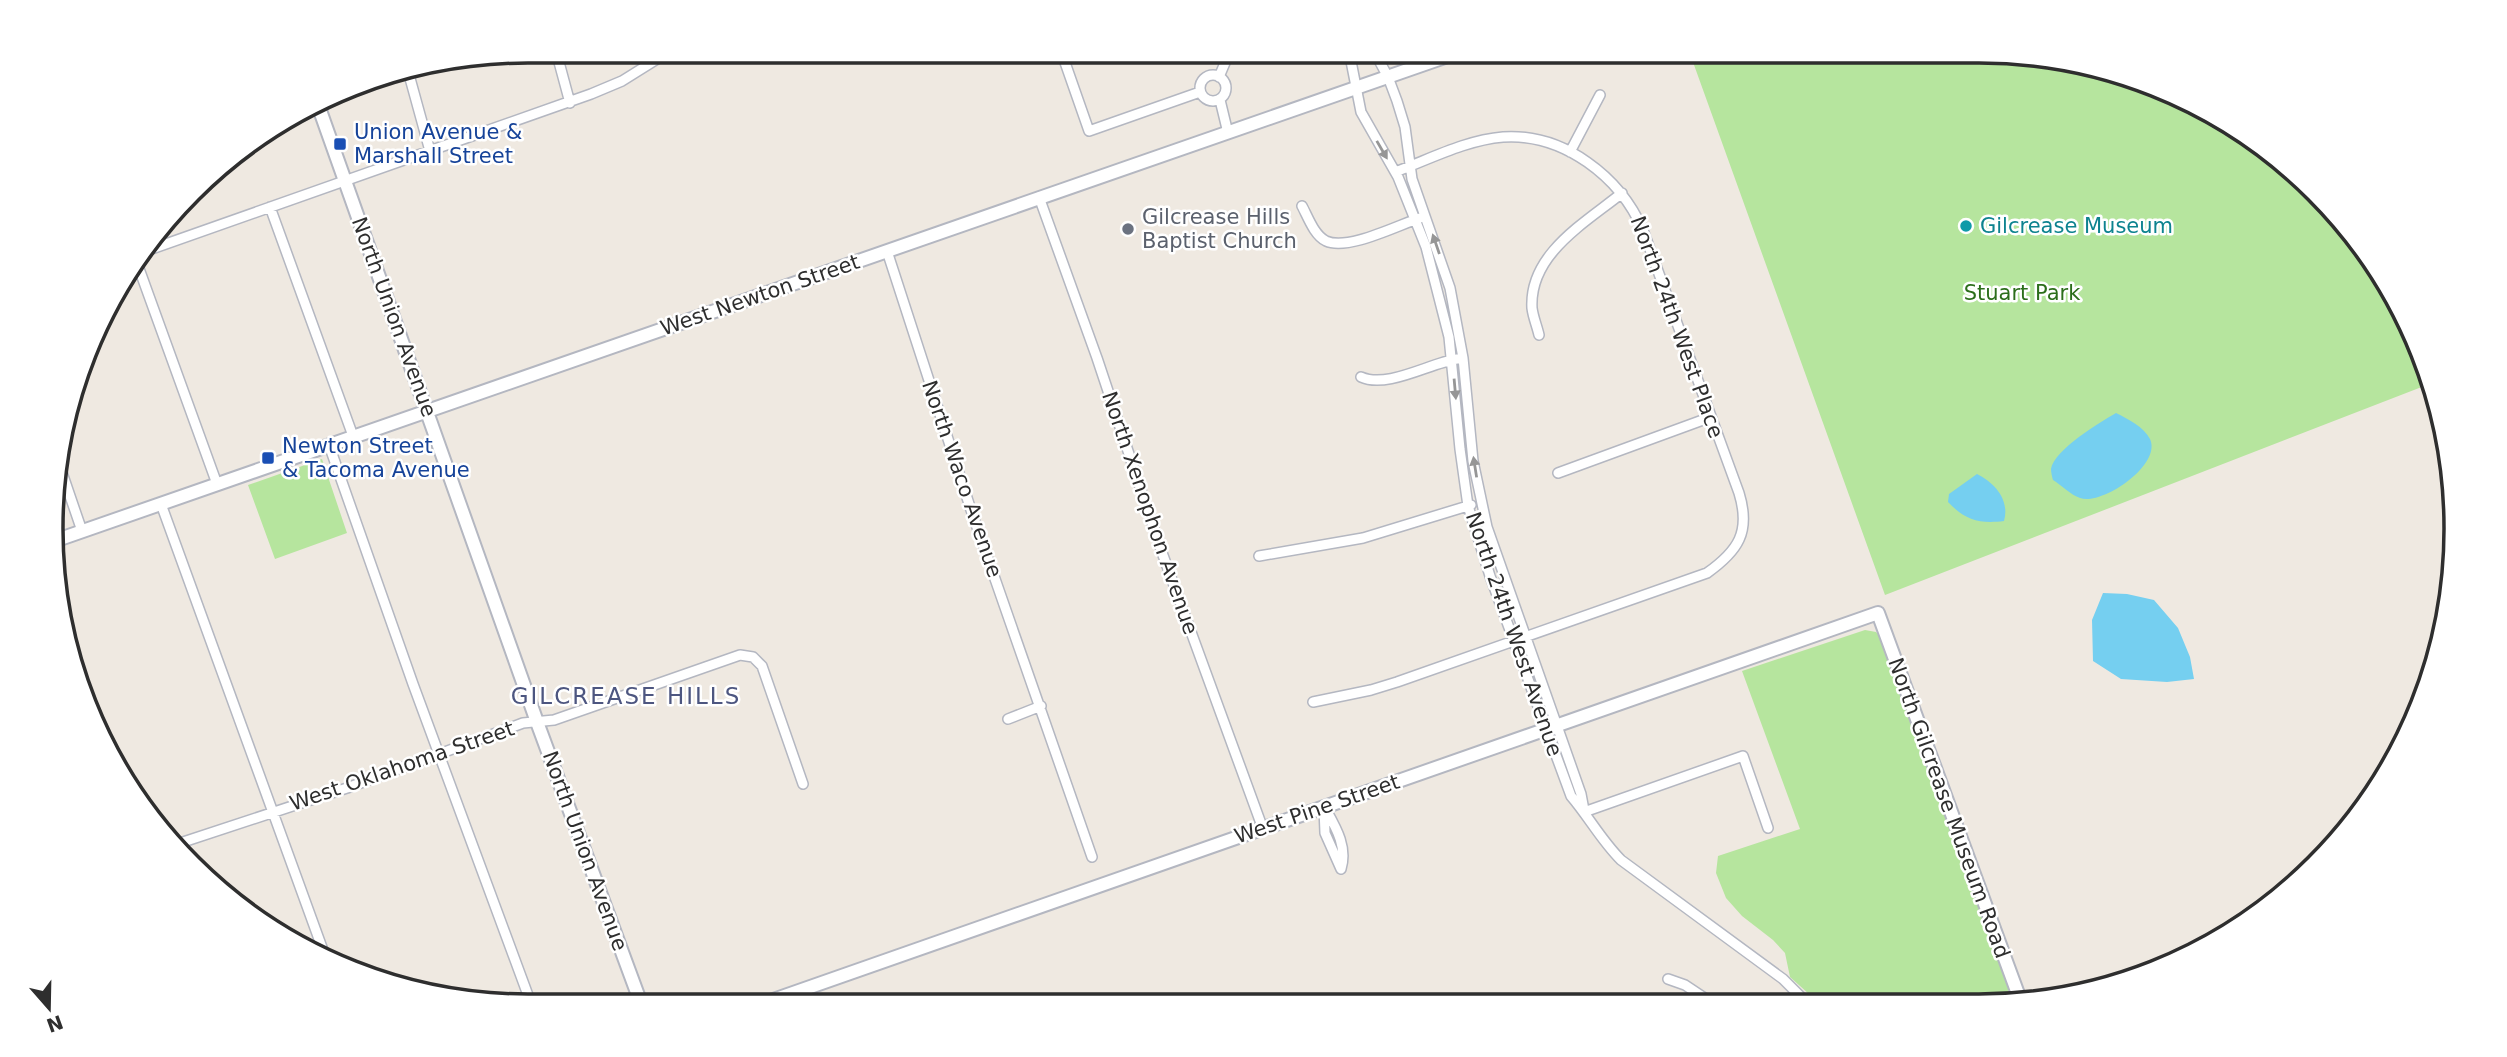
<svg xmlns="http://www.w3.org/2000/svg" width="2507" height="1057" font-family="'DejaVu Sans',sans-serif">
<style>
.green{fill:#b6e59e}
.water{fill:#75cff0}
.lines{fill:none;stroke-linecap:round;stroke-linejoin:round}
.street-casing{stroke:#b4b7c1;stroke-width:12}
.secondary-casing{stroke:#b4b7c1;stroke-width:16}
.street{stroke:#fff;stroke-width:9}
.secondary{stroke:#fff;stroke-width:12}
.oneway{fill:#969696}
.transit-dot{fill:#1a4fb4;stroke:#fff;stroke-width:2.5}
.culture-dot{fill:#0f9aa8;stroke:#fff;stroke-width:2.5}
.worship-dot{fill:#6b7280;stroke:#fff;stroke-width:2.5}
.labels{text-anchor:middle;stroke-width:5;stroke-linejoin:round;paint-order:stroke}
.transit-label{font-size:21px;fill:#164399;stroke:#fff;text-anchor:start}
.worship-label{font-size:21px;fill:#5b616d;stroke:#fff;text-anchor:start}
.culture-label{font-size:21px;fill:#0d838f;stroke:#fff;text-anchor:start}
.park-label{font-size:21px;fill:#2c6e1b;stroke:#fff}
.street-label{font-size:21px;fill:#2e2e2e;stroke:#fff}
.neighbourhood-label{font-size:23px;letter-spacing:2px;fill:#4d5680;stroke:#fff}
.rim{fill:none;stroke:#2e2e2e;stroke-width:3.5}
</style>
<rect width="100%" height="100%" fill="#efe9e1"/>
<!-- green -->
<path class="green" d="M1689,51H1978L2132,76L2217,115L2293,169L2357,237L2407,317L2432,383L1885,595Z
M322,459L347,533L275,559L248,485Z
M1865,630L1876,632L1883,641L2013,1002L1819,1003L1790,977L1785,953L1773,940L1742,916L1726,898L1716,873L1718,856L1800,829L1742,671Z"/>
<!-- water -->
<path class="water" d="M2116,413C2128,419 2144,427 2150,439C2162,465 2102,506 2080,498C2071,495 2061,485 2053,480C2052,477 2051,472 2051,469C2054,450 2100,422 2116,413Z
M1977,474C1995,483 2010,500 2004,521C1979,524 1965,520 1948,502L1949,494Z
M2103,593L2127,594L2154,600L2178,628L2190,657L2194,679L2167,682L2121,679L2093,661L2092,620Z"/>
<g class="lines">
<defs>
<path id="street" d="M556,51L570,103
M1061,51L1089,131L1200,92
M1349,51L1361,112L1398,177L1426,247L1449,337L1460,449L1468,506L1490,576L1571,796C1589,817 1601,840 1621,860L1783,979L1807,1003
M1374,51L1388,77L1397,101L1405,127L1412,179L1450,288L1463,358L1473,461L1487,527L1581,794L1584,810
M408,71L430,151
M1200 88a13 13 0 1 1 26 0a13 13 0 1 1-26 0Z
M1219,77L1230,51
M1220,100L1228,133
M1570,152L1600,95
M1039,197L1097,358L1160,547L1263,829
M1302,206C1308,217 1314,235 1326,241C1348,251 1398,225 1420,218
M270,207L353,436
M146,251L591,94L622,81L670,51
M887,251L971,510L1092,857
M137,263L217,484
M1539,335C1537,326 1533,317 1532,308C1529,254 1585,223 1622,193
M1361,377C1387,389 1430,363 1457,359
M329,445L413,684L532,1006
M57,458L82,531
M1558,473L1711,417
M161,504L324,953
M1259,556L1363,538L1471,505
M1313,702L1371,690L1397,682L1707,573C1738,551 1751,532 1739,493L1643,230C1620,177 1564,133 1503,137C1466,140 1430,159 1395,172
M1008,719L1041,706
M1324,806C1335,826 1348,846 1341,869
M1324,808L1325,833L1341,869
M1584,812L1743,756L1768,828
M171,846L347,788L523,723L554,720L740,655L753,657L762,666L803,784
M1668,979L1685,985L1712,1003"/>
<path id="secondary" d="M317,102L537,722L642,1006
M57,540L1462,51
M756,1006L1878,613L2021,1002"/>
</defs>
<!-- street casing -->
<use href="#street" class="street-casing"/>
<!-- secondary casing -->
<use href="#secondary" class="secondary-casing"/>
<!-- street -->
<use href="#street" class="street"/>
<!-- secondary -->
<use href="#secondary" class="secondary"/>
</g>
<!-- one-way arrows -->
<defs><path id="oneway-solid" d="M-6-.8H1V-3.2L6.5 0L1 3.2V.8H-6Z" transform="scale(1.75)"/></defs>
<g class="oneway">
<use href="#oneway-solid" transform="translate(1382 150) rotate(60)"/>
<use href="#oneway-solid" transform="translate(1436 244) rotate(-109)"/>
<use href="#oneway-solid" transform="translate(1455 389) rotate(85)"/>
<use href="#oneway-solid" transform="translate(1475 467) rotate(-99)"/>
</g>
<!-- markers -->
<g class="transit-dot">
<rect x="333" y="137" width="14" height="14" rx="3.5"/>
<rect x="261" y="451" width="14" height="14" rx="3.5"/>
</g>
<circle class="culture-dot" cx="1966" cy="226" r="7"/>
<circle class="worship-dot" cx="1128" cy="229" r="7"/>
<g class="labels">
<!-- transit labels -->
<g class="transit-label">
<text x="354" y="139">Union Avenue &amp;<tspan x="354" dy="24">Marshall Street</tspan></text>
<text x="282" y="453">Newton Street<tspan x="282" dy="24">&amp; Tacoma Avenue</tspan></text>
</g>
<!-- worship labels -->
<g class="worship-label">
<text x="1142" y="224">Gilcrease Hills<tspan x="1142" dy="24">Baptist Church</tspan></text>
</g>
<!-- culture labels -->
<g class="culture-label">
<text x="1980" y="233">Gilcrease Museum</text>
</g>
<!-- park labels -->
<g class="park-label">
<text x="2022" y="300">Stuart Park</text>
</g>
<!-- street labels -->
<g class="street-label">
<text transform="translate(760 295) rotate(-19)" y="7">West Newton Street</text>
<text transform="translate(394 317) rotate(70)" y="7">North Union Avenue</text>
<text transform="translate(1677 327) rotate(70)" y="7">North 24th West Place</text>
<text transform="translate(962 479) rotate(71)" y="7">North Waco Avenue</text>
<text transform="translate(1150 513) rotate(71)" y="7">North Xenophon Avenue</text>
<text transform="translate(1514 634) rotate(71)" y="7">North 24th West Avenue</text>
<text transform="translate(402 766) rotate(-19)" y="7">West Oklahoma Street</text>
<text transform="translate(1949 808) rotate(70)" y="7">North Gilcrease Museum Road</text>
<text transform="translate(1317 809) rotate(-19)" y="7">West Pine Street</text>
<text transform="translate(585 851) rotate(70)" y="7">North Union Avenue</text>
</g>
<!-- neighbourhood labels -->
<g class="neighbourhood-label">
<text x="626" y="704">GILCREASE HILLS</text>
</g>
</g>
<!-- crop -->
<path d="M0 0H2507V1057H0ZM528 63H1979A465 465 0 0 1 2444 528V529A465 465 0 0 1 1979 994H528A465 465 0 0 1 63 529V528A465 465 0 0 1 528 63Z" fill="#fff" fill-rule="evenodd"/>
<path class="rim" d="M528 63H1979A465 465 0 0 1 2444 528V529A465 465 0 0 1 1979 994H528A465 465 0 0 1 63 529V528A465 465 0 0 1 528 63Z"/>
<!-- north arrow -->
<g transform="translate(49 1008) rotate(160)" stroke="#ffffff" stroke-width="5" paint-order="stroke">
<path d="M0-5L12 26L0 18L-12 26Z" fill="#2e2e2e"/>
<text y="-10" font-size="19" font-weight="bold" text-anchor="middle" fill="#2e2e2e">N</text>
</g>
</svg>
